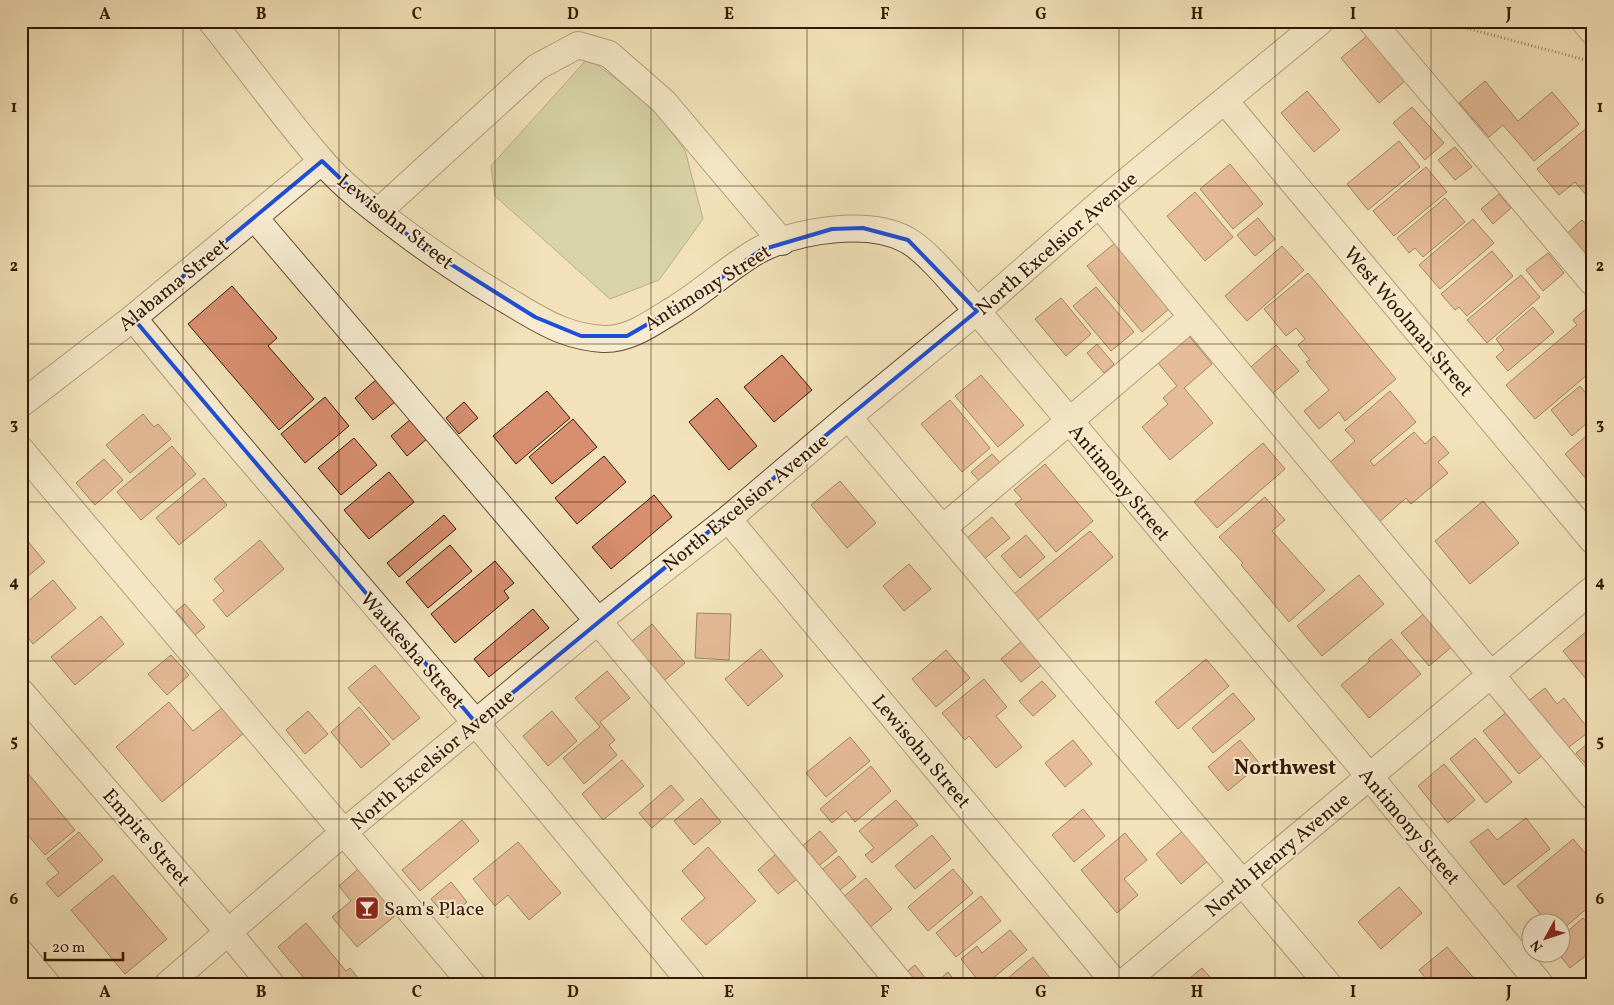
<svg xmlns="http://www.w3.org/2000/svg" width="1614" height="1005" font-family="Vollkorn,serif">
<style>
.grass{fill:#b8c491;stroke:#766e48}
.building{fill:#d88f70;stroke:#341700}
.lines{fill:none;stroke-linecap:round;stroke-linejoin:round}
.minor-casing{stroke:#644a2e;stroke-width:28}
.path{stroke:#341700;stroke-width:3;stroke-dasharray:1 2.5;stroke-linecap:butt}
.minor{stroke:#f7ecd2;stroke-width:26}
.marked{fill:none;stroke:#1d4ed8;stroke-width:4;stroke-linejoin:round}
.grid{fill:none;stroke:#341700;stroke-width:1;stroke-opacity:0.55}
.labels{text-anchor:middle;stroke-width:4;stroke-linejoin:round;paint-order:stroke}
.street-label{font-size:20px;fill:#341700;stroke:#f7ecd2}
.poi-label{font-size:20px;fill:#341700;stroke:#f7ecd2;text-anchor:start}
.neighbourhood-label{font-size:21px;font-weight:bold;fill:#341700;stroke:#f7ecd2}
.neatline{fill:none;stroke:#341700;stroke-width:2}
.grid-label{font-size:16px;text-anchor:middle;font-weight:bold;fill:#341700}
</style>
<rect width="100%" height="100%" fill="#f3e2b9"/>
<filter id="stains"><feTurbulence type="fractalNoise" baseFrequency=".004" numOctaves="4"/><feColorMatrix values="0 0 0 0 .2 0 0 0 0 .09 0 0 0 0 .02 0 0 0 .5 -.17"/></filter>
<radialGradient id="worn" r=".72"><stop offset=".6" stop-color="#630" stop-opacity="0"/><stop offset="1" stop-color="#630" stop-opacity=".3"/></radialGradient>
<!-- grass -->
<path class="grass" d="M588,58L651,105L685,150L703,219L659,280L610,299L495,196L491,166Z"/>
<!-- building -->
<path class="building" d="M1367,36L1405,81L1379,103L1341,58Z
M1485,81L1518,121L1552,92L1579,124L1534,161L1503,125L1489,137L1459,103Z
M1307,91L1340,130L1314,152L1281,113Z
M1412,107L1444,143L1425,160L1393,123Z
M1588,127L1593,133V203L1575,182L1559,195L1537,169Z
M1399,141L1420,167L1368,210L1347,184Z
M1455,147L1472,167L1455,180L1438,160Z
M1230,164L1263,204L1233,229L1200,189Z
M1426,167L1447,192L1394,236L1373,211Z
M1195,192L1233,237L1205,261L1167,216Z
M1499,194L1511,208L1493,224L1481,209Z
M1445,198L1465,222L1423,257L1415,248L1409,253L1397,238Z
M1258,218L1275,239L1255,256L1237,235Z
M1473,219L1494,243L1440,289L1419,265Z
M1582,220L1593,232V249L1580,259L1562,238Z
M1115,243L1170,308L1142,332L1087,266Z
M1282,246L1304,270L1247,321L1225,296Z
M1492,251L1513,276L1467,316L1459,307L1455,310L1441,294Z
M1548,253L1564,273L1543,291L1526,270Z
M1308,273L1396,379L1345,421L1339,412L1319,429L1304,411L1329,390L1306,362L1310,360L1298,345L1305,339L1296,328L1286,336L1264,309Z
M1521,275L1540,297L1487,343L1467,320Z
M232,286L277,338L268,346L314,399L279,430L188,324Z
M1096,287L1134,332L1111,351L1073,306Z
M1061,298L1091,334L1066,356L1035,319Z
M1593,303V370L1535,419L1506,385L1577,325L1573,320Z
M1533,307L1554,332L1508,371L1496,357L1504,350L1496,339Z
M1189,336L1212,364L1184,388L1213,423L1170,460L1142,427L1168,404L1163,398L1177,386L1158,363Z
M1097,344L1114,364L1104,373L1087,353Z
M1276,345L1299,371L1273,393L1251,367Z
M782,355L812,390L774,422L744,387Z
M981,375L1024,425L998,447L955,396Z
M377,379L396,401L373,420L355,398Z
M1580,386L1593,402V418L1572,436L1551,410Z
M547,391L570,418L516,464L493,436Z
M1390,391L1416,422L1370,461L1374,466L1414,432L1425,444L1434,436L1449,453L1438,462L1448,473L1411,504L1406,498L1378,523L1328,464L1355,441L1345,430Z
M325,397L349,426L305,463L281,434Z
M717,398L757,446L729,470L689,422Z
M950,400L990,448L962,472L921,424Z
M464,402L478,418L459,434L446,418Z
M143,414L154,427L158,424L171,439L130,473L106,445Z
M411,419L428,438L407,456L391,436Z
M573,419L597,447L552,484L529,457Z
M1591,432L1593,433V487L1565,454Z
M354,438L377,465L341,495L318,468Z
M1263,443L1285,469L1217,528L1194,502Z
M172,446L196,474L141,520L117,492Z
M992,454L1005,468L984,486L971,472Z
M604,456L626,482L577,524L555,498Z
M104,459L123,480L95,505L76,483Z
M1045,464L1093,521L1056,552L1015,504L1022,499L1014,490Z
M389,472L414,502L369,539L344,510Z
M204,478L227,505L179,545L156,518Z
M840,481L876,523L847,548L811,505Z
M654,495L672,517L611,569L592,547Z
M1265,497L1285,520L1272,531L1325,590L1289,622L1241,565L1243,563L1219,537Z
M1483,501L1519,543L1470,584L1435,541Z
M444,515L456,529L399,577L387,563Z
M992,517L1010,538L984,559L967,538Z
M1090,531L1113,557L1036,621L1014,594Z
M21,533L45,562L21,582Z
M1026,535L1045,557L1020,578L1001,556Z
M260,540L284,569L227,617L213,600L224,591L214,579Z
M450,545L472,571L428,608L406,582Z
M495,561L514,583L504,591L509,598L455,643L431,614Z
M909,564L931,589L904,611L883,586Z
M1359,575L1384,604L1322,656L1297,626Z
M53,580L76,608L33,644L21,629V607Z
M185,604L205,627L195,635L176,611Z
M533,609L549,628L489,677L474,659Z
M1426,612L1454,645L1429,666L1401,633Z
M697,613L731,614L729,660L695,658Z
M101,616L124,644L75,685L51,657Z
M652,624L685,663L660,684L627,645Z
M1593,626V675L1587,680L1563,651Z
M1391,639L1421,674L1369,718L1341,685L1370,661L1368,659Z
M1023,640L1043,664L1021,682L1001,659Z
M761,649L783,676L748,706L725,679Z
M946,650L970,678L936,707L912,679Z
M171,655L189,675L167,695L148,674Z
M1206,659L1229,686L1178,729L1155,702Z
M375,665L420,718L393,740L348,688Z
M607,671L630,698L600,722L615,740L609,745L617,755L584,784L563,758L600,727L575,698Z
M984,679L1007,707L996,716L1022,747L996,768L969,736L965,740L942,713Z
M1042,681L1056,696L1033,716L1019,701Z
M1545,688L1557,704L1564,698L1590,731L1565,750L1527,702Z
M1233,693L1255,719L1213,753L1192,728Z
M169,702L193,731L223,707L244,733L162,802L116,747Z
M359,707L390,744L361,768L331,732Z
M308,711L328,734L305,754L286,730Z
M552,711L577,741L548,766L523,736Z
M1508,711L1544,754L1519,774L1483,731Z
M850,737L870,761L826,797L806,773Z
M1475,738L1512,782L1486,803L1450,759Z
M1593,739V772L1576,753Z
M1073,740L1092,764L1065,787L1045,763Z
M1240,740L1260,764L1228,791L1208,767Z
M622,760L644,786L603,820L582,794Z
M1444,764L1475,800L1448,823L1418,786Z
M21,765L75,830L45,855L22,828H21Z
M871,766L891,791L855,822L846,811L832,823L820,809Z
M671,785L684,800L652,828L639,813Z
M701,798L721,822L694,845L674,821Z
M896,800L918,825L872,863L865,855L874,848L859,831Z
M1083,809L1105,836L1074,862L1052,835Z
M1526,818L1550,849L1504,885L1470,842L1488,829L1497,840Z
M462,820L479,841L420,891L402,870Z
M1185,829L1210,859L1181,884L1156,854Z
M820,831L837,851L816,868L800,848Z
M79,832L103,860L58,897L46,883L59,873L47,859Z
M1125,833L1147,860L1124,879L1138,895L1117,913L1081,870Z
M932,835L951,859L915,889L895,866Z
M1573,839L1593,862V903L1562,930V922H1547L1517,886Z
M518,842L561,893L529,920L508,895L495,906L473,879Z
M708,847L756,901L706,945L681,919L705,898L682,871Z
M776,854L797,879L778,894L758,870Z
M839,856L856,877L836,893L819,872Z
M358,869L396,915L357,947L332,917L351,901L339,886Z
M953,869L973,893L928,931L908,907Z
M113,875L167,939L125,974L71,910Z
M866,878L892,909L868,929L842,898Z
M451,882L467,902L447,918L431,899Z
M1399,887L1422,913L1381,949L1358,922Z
M981,896L1001,921L956,957L936,933Z
M1583,918L1593,930V950L1570,968L1557,952H1562V936Z
M306,923L346,971L350,968L363,984H309L278,947Z
M1010,930L1027,950L986,984H981L961,959L977,946L982,953Z
M1447,947L1473,977L1466,984H1430L1419,970Z
M1033,957L1055,984H1001Z
M915,965L930,984H912L904,974Z
M1202,968L1216,984H1183Z
M948,972L957,984H934Z"/>
<g class="lines">
<defs>
<path id="minor" d="M211,21C248,67 282,115 321,160C342,185 370,206 396,226C430,252 466,276 503,298C522,309 541,322 562,330C575,335 589,338 603,339C629,340 652,323 673,310C703,292 729,267 759,250C798,230 868,219 907,240C929,252 960,292 977,311L1370,777L1540,984
M1371,21L1593,283
M1584,21L1593,32
M1225,101L1593,541
M1099,204L1192,317L1593,797
M378,212L537,67L578,45L609,54L664,102L782,242
M254,217L598,621L901,984
M133,318L222,426L476,723L692,984
M21,404L133,318L322,161
M848,417L1328,984
M21,450L472,984
M728,519L1116,984
M943,528L1192,317
M21,692L229,933L271,984
M21,953L47,984
M168,984L344,832L598,621L728,519L848,417L977,311L1099,204L1321,21
M1122,984L1593,589"/>
</defs>
<!-- minor casing -->
<use href="#minor" class="minor-casing"/>
<!-- path -->
<path class="path" d="M1440,21L1593,62"/>
<!-- minor -->
<use href="#minor" class="minor"/>
</g>
<!-- marked area -->
<path d="M0 0H1614V1005H0ZM322,161L365,202L425,248L535,317L581,336H627L686,302L761,250L832,229L863,228L908,240L977,311L476,723L133,318Z" fill="#f3e2b9" fill-opacity=".55" fill-rule="evenodd"/>
<path class="marked" d="M322,161L365,202L425,248L535,317L581,336H627L686,302L761,250L832,229L863,228L908,240L977,311L476,723L133,318Z"/>
<!-- grid -->
<path class="grid" d="M183,21V984M339,21V984M495,21V984M651,21V984M807,21V984M963,21V984M1119,21V984M1275,21V984M1431,21V984M21,186H1593M21,344H1593M21,502H1593M21,661H1593M21,819H1593"/>
<!-- icons -->
<defs>
<symbol id="bar-square" viewBox="-11 -11 22 22"><rect x="-9" y="-9" width="18" height="18" rx="4" fill="#8f2418" stroke="#f7ecd2"/><path d="M-6-5H6L.8 .8V4.5H3.5V6h-7V4.5H-.8V.8Z" fill="#fff"/></symbol>
</defs>
<g fill-rule="evenodd">
<use href="#bar-square" x="353" y="894" width="28" height="28"/>
</g>
<g class="labels">
<!-- street labels -->
<g class="street-label">
<text transform="translate(396 221) rotate(38)" y="7">Lewisohn Street</text>
<text transform="translate(1056 243) rotate(-41)" y="7">North Excelsior Avenue</text>
<text transform="translate(173 284) rotate(-39)" y="7">Alabama Street</text>
<text transform="translate(707 287) rotate(-32)" y="7">Antimony Street</text>
<text transform="translate(1409 321) rotate(50)" y="7">West Woolman Street</text>
<text transform="translate(1120 482) rotate(50)" y="7">Antimony Street</text>
<text transform="translate(745 502) rotate(-39)" y="7">North Excelsior Avenue</text>
<text transform="translate(413 650) rotate(49)" y="7">Waukesha Street</text>
<text transform="translate(922 751) rotate(50)" y="7">Lewisohn Street</text>
<text transform="translate(432 759) rotate(-40)" y="7">North Excelsior Avenue</text>
<text transform="translate(1410 826) rotate(50)" y="7">Antimony Street</text>
<text transform="translate(147 837) rotate(49)" y="7">Empire Street</text>
<text transform="translate(1277 854) rotate(-40)" y="7">North Henry Avenue</text>
</g>
<!-- poi labels -->
<g class="poi-label">
<text x="384" y="915">Sam's Place</text>
</g>
<!-- neighbourhood labels -->
<g class="neighbourhood-label">
<text x="1285" y="774">Northwest</text>
</g>
</g>
<!-- margin -->
<rect width="1614" height="1005" fill="none" stroke="#f3e2b9" stroke-width="55"/>
<!-- north arrow -->
<g transform="translate(1546 938) rotate(230)"><circle r="24" fill="#f7ecd2" stroke="#a9977e"/>
<path d="M0-4L9 19L0 12L-9 19Z" fill="#8f2418"/>
<text y="-8" font-size="14" font-weight="bold" text-anchor="middle" fill="#341700">N</text>
</g>
<!-- scale -->
<path d="M45 952v8h78v-8" fill="none" stroke="#341700" stroke-width="2.5"/>
<text x="52" y="952" font-size="15" fill="#341700" stroke="#f7ecd2" stroke-width="4" paint-order="stroke">20 m</text>
<rect x="28" y="28" width="1558" height="950" class="neatline"/>
<g class="grid-label">
<text x="105" y="19">A</text>
<text x="261" y="19">B</text>
<text x="417" y="19">C</text>
<text x="573" y="19">D</text>
<text x="729" y="19">E</text>
<text x="885" y="19">F</text>
<text x="1041" y="19">G</text>
<text x="1197" y="19">H</text>
<text x="1353" y="19">I</text>
<text x="1509" y="19">J</text>
<text x="14" y="112">1</text>
<text x="1600" y="112">1</text>
<text x="14" y="271">2</text>
<text x="1600" y="271">2</text>
<text x="14" y="429">3</text>
<text x="1600" y="429">3</text>
<text x="14" y="587">4</text>
<text x="1600" y="587">4</text>
<text x="14" y="746">5</text>
<text x="1600" y="746">5</text>
<text x="14" y="904">6</text>
<text x="1600" y="904">6</text>
<text x="105" y="997">A</text>
<text x="261" y="997">B</text>
<text x="417" y="997">C</text>
<text x="573" y="997">D</text>
<text x="729" y="997">E</text>
<text x="885" y="997">F</text>
<text x="1041" y="997">G</text>
<text x="1197" y="997">H</text>
<text x="1353" y="997">I</text>
<text x="1509" y="997">J</text>
</g>
<rect width="100%" height="100%" filter="url(#stains)"/>
<rect width="100%" height="100%" fill="url(#worn)"/>
</svg>
